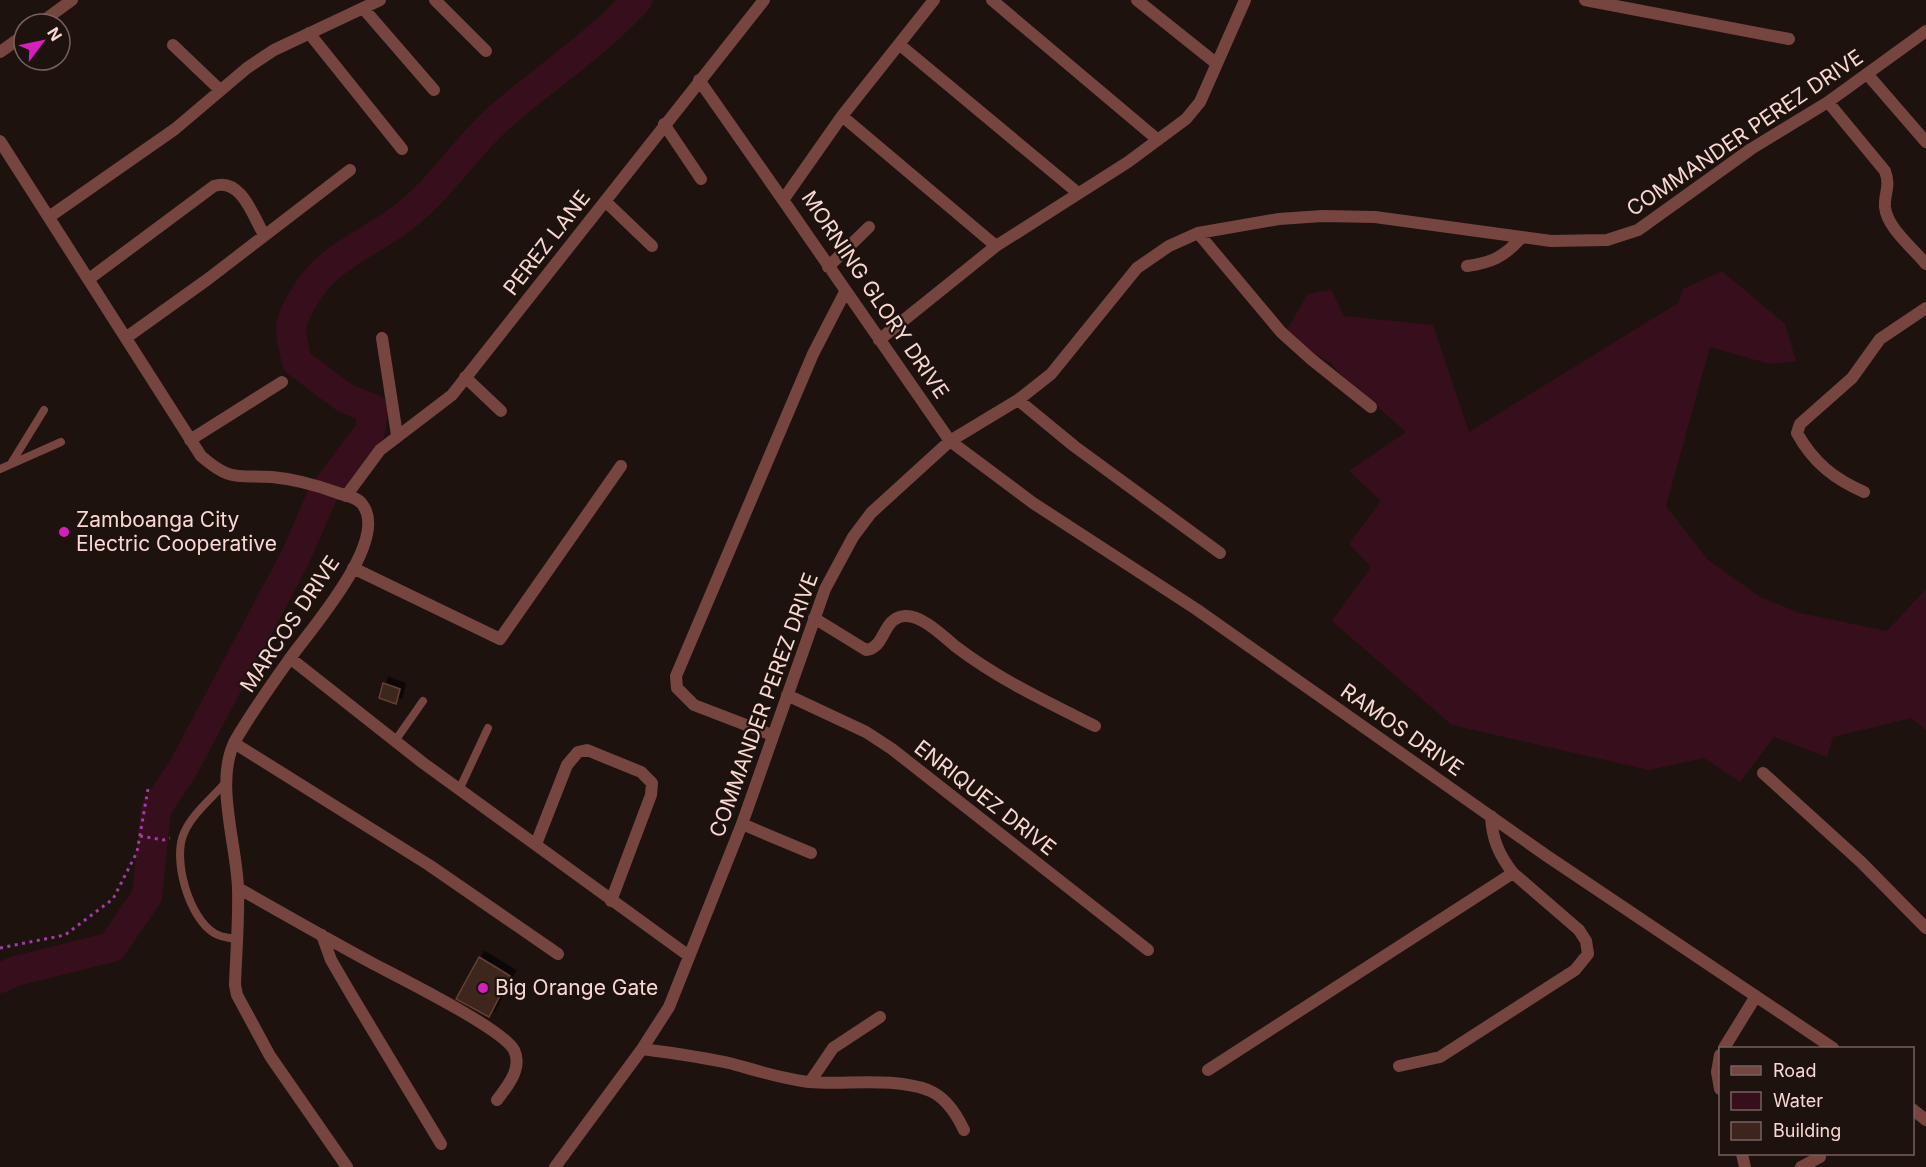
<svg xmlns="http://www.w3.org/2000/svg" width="1926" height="1167" font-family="Inter,sans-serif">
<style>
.water{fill:#370f1c}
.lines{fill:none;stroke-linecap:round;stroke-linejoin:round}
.river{stroke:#370f1c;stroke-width:30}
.building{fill:#3d251e;stroke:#653f33;stroke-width:1.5;filter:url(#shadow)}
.path{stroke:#a03da2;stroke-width:3;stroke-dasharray:3 4.5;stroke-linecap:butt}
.service{stroke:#774540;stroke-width:8}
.minor{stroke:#774540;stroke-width:12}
.poi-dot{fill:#d91ebf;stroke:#1e120f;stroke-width:2}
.labels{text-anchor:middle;stroke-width:4.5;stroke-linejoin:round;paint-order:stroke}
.street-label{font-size:21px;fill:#f9d8d2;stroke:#1e120f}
.poi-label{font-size:21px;fill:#f9d8d2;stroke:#1e120f;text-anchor:start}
</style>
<defs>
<filter id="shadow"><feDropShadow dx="5.5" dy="-5.5" stdDeviation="0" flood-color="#0009"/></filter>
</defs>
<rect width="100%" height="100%" fill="#1e120f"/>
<!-- water -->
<path class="water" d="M1722,271L1785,324L1796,361L1770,364L1710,347L1666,506L1707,559L1760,597L1800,613L1887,631L1926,589V730L1911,718L1833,737L1827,757L1774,737L1740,782L1704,758L1649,770L1452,725L1332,621L1371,567L1349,544L1381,501L1349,471L1406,432L1339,373L1330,362L1309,351L1287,329L1308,294L1331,290L1344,316L1433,325L1469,432L1678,303L1683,289Z"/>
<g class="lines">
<!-- river -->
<path class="river" d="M0,978L16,971L112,947L147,896L156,809L182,770L295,558L323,494L370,431L373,409L345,398L297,362C289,328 287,325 306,294C329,256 367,245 401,219C439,191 464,149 499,118C544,78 596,45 637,0"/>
</g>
<!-- building -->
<path class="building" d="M383,683L400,689L396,704L379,698Z
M479,957L510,976L489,1017L456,999Z"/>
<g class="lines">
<!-- path -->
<path class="path" d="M140,836L163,840L170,838
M0,948L65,935L113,899L137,852L148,789"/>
<!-- service -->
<path class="service" d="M12,462L44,410
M0,469L61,442
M395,741L423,701
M225,783C212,798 192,814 184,833C172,859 189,918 214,933C220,937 229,938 236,939
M459,790L488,728"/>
<!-- minor -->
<path class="minor" d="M435,0L486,51
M934,0L842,116L783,200L950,441L1033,503L1196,609L1547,856L1833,1048
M992,0L1158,140
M1137,0L1217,64
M1585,0L1789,39
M363,8L434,90
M39,24L72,0
M309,33L402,149
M173,45L220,90
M900,45L1078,193
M0,52L24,35
M1868,75L1926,142
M699,80L783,200
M1828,102L1885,171C1891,187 1884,192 1885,207C1887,228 1913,248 1926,264
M842,116L996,246
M664,124L701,179
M0,141L201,456C231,482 236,475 272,477C295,479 316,485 338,493C346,496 357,497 362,504C391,539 311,629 291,657C272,684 251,713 235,741C214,782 237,845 238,889C239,921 236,953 235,985L237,995L270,1056L347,1167
M605,201L652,246
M49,217L175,129L247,68L274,50L380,0
M1198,233L1281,332L1311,359L1371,407
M1467,266C1491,263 1504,257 1521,238
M828,267L869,227
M89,279L214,186C241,177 253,216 264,235
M127,337L208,279L350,170
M382,338L397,435
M879,340L996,246L1128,162L1186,119L1200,102L1245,0
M465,377L501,411
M1018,400L1074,446L1220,553
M190,440L282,382
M1864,492C1834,479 1813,462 1797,433L1800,424L1852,378L1880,339L1926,308
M346,496L380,450L452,395L764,0
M353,568L500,639L621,466
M814,618L866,650C886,648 882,617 905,616C922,615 943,636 955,646C998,679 1047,702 1095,726
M290,658L423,763L689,956
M787,695L866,732L892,749L1148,950
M772,735L694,705L677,688L676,676L813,354L845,292
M234,743L429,865L558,954
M1763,773L1861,862L1926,928
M742,824L811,853
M536,844L567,765L578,752L587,750L641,772L652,783L651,795L611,901
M238,888C282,913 326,938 370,962C398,977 502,1028 514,1050C523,1068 507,1087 497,1100
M322,935L331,960L352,996L441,1144
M1724,1048L1756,996
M642,1049C673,1053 703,1057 733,1064C758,1071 783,1079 809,1082C847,1085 892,1077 928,1090C946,1097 957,1115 964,1130
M1720,1055L1717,1072L1720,1089
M1399,1066L1440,1057L1575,970L1588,954L1586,941L1579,930L1513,873C1499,855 1492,839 1491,816
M1208,1070L1513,873
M810,1082L833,1048L880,1017
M1912,1109L1926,1120
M1742,1154L1745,1167
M555,1167L642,1049L669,1007L742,824L825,589L853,537L871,513L950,441L1018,400L1051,374L1137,268L1169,246L1198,233L1279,219L1322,216L1375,217L1551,241L1607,240L1638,230L1751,149L1828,102L1926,31
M1801,1167L1820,1157"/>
</g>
<!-- markers -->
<g class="poi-dot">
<circle cx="64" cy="532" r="6"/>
<circle cx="483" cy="988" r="6"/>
</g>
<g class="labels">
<!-- street labels -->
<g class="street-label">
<text transform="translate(1745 133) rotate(-34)" y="7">COMMANDER PEREZ DRIVE</text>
<text transform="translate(547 243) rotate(-52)" y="7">PEREZ LANE</text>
<text transform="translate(875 295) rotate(56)" y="7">MORNING GLORY DRIVE</text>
<text transform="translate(290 624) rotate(-56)" y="7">MARCOS DRIVE</text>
<text transform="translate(764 705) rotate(-70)" y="7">COMMANDER PEREZ DRIVE</text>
<text transform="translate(1402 730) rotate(35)" y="7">RAMOS DRIVE</text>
<text transform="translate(985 798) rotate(38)" y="7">ENRIQUEZ DRIVE</text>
</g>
<!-- poi labels -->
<g class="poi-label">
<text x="76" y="527">Zamboanga City<tspan x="76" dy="24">Electric Cooperative</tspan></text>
<text x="495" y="995">Big Orange Gate</text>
</g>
</g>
<!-- legend -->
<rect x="1719" y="1047" width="195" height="108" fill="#1e120f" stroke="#76615d" stroke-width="1.5"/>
<rect x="1731" y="1066" width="30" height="9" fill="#774540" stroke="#76615d" stroke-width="1.5"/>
<text x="1773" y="1077" font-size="18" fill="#f9d8d2">Road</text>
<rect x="1731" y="1092" width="30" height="18" fill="#370f1c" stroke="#76615d" stroke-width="1.5"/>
<text x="1773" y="1107" font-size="18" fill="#f9d8d2">Water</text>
<rect x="1731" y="1122" width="30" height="18" fill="#3d251e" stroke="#76615d" stroke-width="1.5"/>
<text x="1773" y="1137" font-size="18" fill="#f9d8d2">Building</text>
<!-- north arrow -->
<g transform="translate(42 42) rotate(58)"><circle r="28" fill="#1e120f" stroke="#76615d" stroke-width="1.5"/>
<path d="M0-4.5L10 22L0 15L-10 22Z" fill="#d91ebf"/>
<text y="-9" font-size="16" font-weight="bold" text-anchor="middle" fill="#f9d8d2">N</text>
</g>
</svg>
